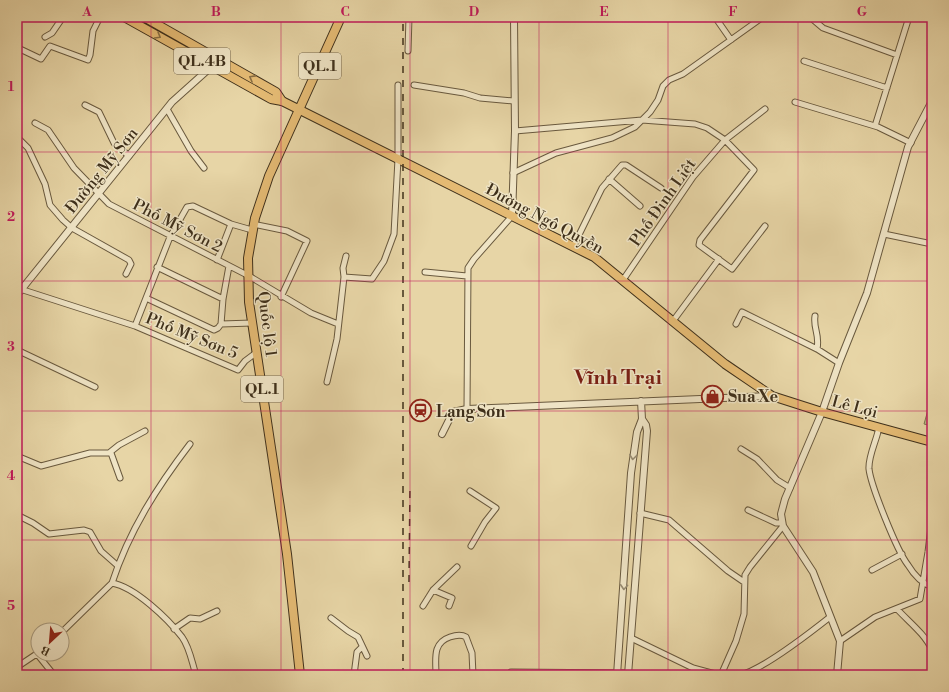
<svg xmlns="http://www.w3.org/2000/svg" width="949" height="692" font-family="'Libre Bodoni',serif">
<style>
.green{fill:#b9bc84;stroke:#7c7650}
.lines{fill:none;stroke-linecap:round;stroke-linejoin:round}
.minor-casing{stroke:#69593e;stroke-width:7}
.tertiary-casing{stroke:#69593e;stroke-width:8}
.primary-casing{stroke:#3f301b;stroke-width:10}
.trunk-casing{stroke:#3f301b;stroke-width:10}
.minor{stroke:#efe4c5;stroke-width:5}
.tertiary{stroke:#efe4c5;stroke-width:6}
.primary{stroke:#e4ba73;stroke-width:8}
.trunk{stroke:#e4ba73;stroke-width:8}
.rail{stroke:#3f301b;stroke-width:1.5;stroke-dasharray:7 7;stroke-linecap:butt}
.oneway{stroke:#896e43}
.oneway2{stroke:#978a70}
.grid{fill:none;stroke:#c2185b;stroke-width:1;stroke-opacity:0.55}
.labels{text-anchor:middle;stroke-width:3;stroke-linejoin:round;paint-order:stroke}
.shield{fill:#efe4c5;stroke:#74664e;stroke-width:1}
.shield-label{font-size:15px;font-weight:bold;fill:#3f301b}
.street-label{font-size:16px;fill:#3f301b;stroke:#efe4c5}
.poi-label{font-size:16px;font-weight:bold;fill:#3f301b;stroke:#efe4c5;text-anchor:start}
.district-label{font-size:20px;font-weight:bold;fill:#7a1f14;stroke:#efe4c5}
.neatline{fill:none;stroke:#c2185b;stroke-width:1.5}
.grid-label{font-size:13px;text-anchor:middle;font-weight:bold;fill:#c2185b}
</style>
<rect width="100%" height="100%" fill="#e7d5a6"/>
<filter id="stains"><feTurbulence type="fractalNoise" baseFrequency=".005" numOctaves="4"/><feColorMatrix values="0 0 0 0 .2 0 0 0 0 .09 0 0 0 0 .02 0 0 0 .5 -.17"/></filter>
<radialGradient id="worn" r=".72"><stop offset=".6" stop-color="#630" stop-opacity="0"/><stop offset="1" stop-color="#630" stop-opacity=".3"/></radialGradient>
<!-- green -->
<path class="green" d="M932,396V426L924,424Z"/>
<g class="lines">
<defs>
<path id="minor" d="M715,17L731,40
M810,17L823,28L897,55
M45,37L52,33L63,17
M20,49L41,59L50,46L88,60L90,55L93,31L100,17
M408,51L409,17
M804,61L887,88
M414,85L464,93L480,98L514,101
M795,102L878,127L911,143
M85,105L99,112L114,143L129,156
M167,109L191,151L204,168
M35,123L48,130L74,168L109,204L249,276L311,313L338,324
M875,126L909,17
M515,131L642,120L695,124L707,128L725,140L754,170L700,240L699,245L732,269L765,226
M17,137L28,148L45,184L50,205L63,220L72,228L129,260L131,264L126,274
M513,173L556,153L612,138L635,127L650,112L658,100L663,86L669,80L683,74L763,17
M609,179L640,206
M253,224L287,231L307,241L281,297
M884,234L932,244
M573,247L602,188L622,165H626L661,188
M217,260L231,224
M157,267L223,299
M425,272L467,276
M344,277L372,279L384,261L394,234L398,159V85
M623,280L693,177L725,140L765,109
M17,288L135,326L238,370L245,361L257,352
M146,298L214,330L218,328L221,324
M815,316C813,329 820,334 817,349
M673,321L719,259
M221,324L223,299L229,266
M221,324L252,323
M736,324L742,312L817,349L839,363
M135,326L170,237L187,207L193,206L231,224L252,230
M17,350L95,387
M327,382L337,339L344,277L343,268L346,256
M467,409L468,268L474,259L512,216
M879,427C877,440 868,456 869,469C871,486 897,551 908,565C914,575 921,583 932,587
M741,449L757,459L777,480L790,488
M111,453L120,478
M17,456L41,466L90,453H109L119,445L145,431
M470,491L496,508L485,522L471,546
M748,510L776,523H782
M640,513L669,520L728,571L744,582
M17,515L33,523L49,534L84,530L90,532L101,551L118,566
M872,570L902,554
M112,583C129,531 157,487 190,444
M112,583C135,587 168,619 182,637C190,648 192,663 196,675
M433,590L452,598L449,606
M423,606L433,590L457,567
M897,609C909,622 925,634 932,650
M331,618L348,631L358,637L367,656
M174,629L190,618L200,619L217,611
M62,632L112,583
M631,638L693,668L719,675
M840,641L875,617L920,599L928,552L932,519
M37,654L54,675
M17,667L38,653
M511,672L628,673
M354,675L357,652L362,647
M436,675C436,659 432,643 450,637C456,635 461,634 466,637L472,653L473,675
M721,675L736,641L744,614L745,575L750,567L783,526
M740,675C762,670 811,632 830,617"/>
<path id="tertiary" d="M512,216L515,131L514,17
M17,295L172,102L211,67
M442,434L453,412L467,409L772,396
M617,675L631,473L637,432L642,419L641,401
M628,675L647,431L646,425L642,419
M837,675L840,641L813,572L783,526L781,514L785,499L822,412L839,363L867,293L908,147L932,101"/>
<path id="primary" d="M282,101L594,257L725,364L772,396L822,412L932,442"/>
<path id="trunk" d="M124,17L271,99L282,101
M144,17L276,92L282,101
M300,675L287,554L249,302L248,258L255,218L269,176L341,17"/>
</defs>
<!-- minor casing -->
<use href="#minor" class="minor-casing"/>
<!-- tertiary casing -->
<use href="#tertiary" class="tertiary-casing"/>
<!-- primary casing -->
<use href="#primary" class="primary-casing"/>
<!-- trunk casing -->
<use href="#trunk" class="trunk-casing"/>
<!-- minor -->
<use href="#minor" class="minor"/>
<!-- tertiary -->
<use href="#tertiary" class="tertiary"/>
<!-- primary -->
<use href="#primary" class="primary"/>
<!-- trunk -->
<use href="#trunk" class="trunk"/>
<!-- rail -->
<path class="rail" d="M409,582L410,484
M403,675V17"/>
</g>
<!-- one-way arrows -->
<defs><path id="oneway-chevron" d="M-2-3.5L2.5 0L-2 3.5" fill="none" stroke-width="1.6" stroke-linecap="round" stroke-linejoin="round"/></defs>
<g class="oneway">
<use href="#oneway-chevron" transform="translate(158 36) rotate(30)"/>
<use href="#oneway-chevron" transform="translate(252 78) rotate(-151)"/>
</g>
<g class="oneway2">
<use href="#oneway-chevron" transform="translate(633 457) rotate(97)"/>
<use href="#oneway-chevron" transform="translate(624 587) rotate(94)"/>
</g>
<!-- grid -->
<path class="grid" d="M151,17V675M281,17V675M410,17V675M539,17V675M668,17V675M798,17V675M17,152H932M17,281H932M17,411H932M17,540H932"/>
<!-- icons -->
<defs>
<symbol id="shop-ring" viewBox="-11 -11 22 22"><circle r="9.5" fill="#efe4c5" stroke="#8f2418" stroke-width="1.5"/><path d="M-5-2.5h2.3a2.7 3.5 0 0 1 5.4 0H5L5.5 6h-11ZM-1.5-2.5h3a1.5 2.3 0 0 0-3 0Z" fill="#8f2418"/></symbol>
<symbol id="station-ring" viewBox="-11 -11 22 22"><circle r="9.5" fill="#efe4c5" stroke="#8f2418" stroke-width="1.5"/><path d="M-3-6H3Q5-6 5-4V2Q5 4 3 4L4.5 6H3L1.5 4h-3L-3 6H-4.5L-3 4Q-5 4-5 2V-4Q-5-6-3-6ZM-3.5-4v3h7v-3ZM-3.5 1v1.5H-2V1ZM2 1v1.5H3.5V1Z" fill="#8f2418"/></symbol>
</defs>
<g fill-rule="evenodd">
<use href="#shop-ring" x="700" y="384" width="25" height="25"/>
<use href="#station-ring" x="408" y="398" width="25" height="25"/>
</g>
<g class="labels">
<!-- shield labels -->
<g class="shield">
<rect x="174" y="48" width="56" height="26" rx="3"/>
<rect x="299" y="53" width="42" height="26" rx="3"/>
<rect x="241" y="376" width="42" height="26" rx="3"/>
</g>
<g class="shield-label">
<text x="202" y="66">QL.4B</text>
<text x="320" y="71">QL.1</text>
<text x="262" y="394">QL.1</text>
</g>
<!-- street labels -->
<g class="street-label">
<text transform="translate(101 170) rotate(-51)" y="6">Đường Mỹ Sơn</text>
<text transform="translate(662 202) rotate(-55)" y="6">Phố Đinh Liệt</text>
<text transform="translate(545 218) rotate(28)" y="6">Đường Ngô Quyền</text>
<text transform="translate(178 225) rotate(27)" y="6">Phố Mỹ Sơn 2</text>
<text transform="translate(268 324) rotate(83)" y="6">Quốc lộ 1</text>
<text transform="translate(192 335) rotate(22)" y="6">Phố Mỹ Sơn 5</text>
<text transform="translate(855 406) rotate(15)" y="6">Lê Lợi</text>
</g>
<!-- poi labels -->
<g class="poi-label">
<text x="728" y="402">Sua Xe</text>
<text x="436" y="417">Lạng Sơn</text>
</g>
<!-- district labels -->
<g class="district-label">
<text x="618" y="384">Vĩnh Trại</text>
</g>
</g>
<!-- margin -->
<rect width="949" height="692" fill="none" stroke="#e7d5a6" stroke-width="44"/>
<!-- north arrow -->
<g transform="translate(50 642) rotate(206)"><circle r="19" fill="#efe4c5" stroke="#a99c81"/>
<path d="M0-3L7 15L0 10L-7 15Z" fill="#8f2418"/>
<text y="-6" font-size="11" font-weight="bold" text-anchor="middle" fill="#3f301b">B</text>
</g>
<rect x="22" y="22" width="905" height="648" class="neatline"/>
<g class="grid-label">
<text x="87" y="16">A</text>
<text x="216" y="16">B</text>
<text x="345" y="16">C</text>
<text x="474" y="16">D</text>
<text x="604" y="16">E</text>
<text x="733" y="16">F</text>
<text x="862" y="16">G</text>
<text x="11" y="91">1</text>
<text x="11" y="221">2</text>
<text x="11" y="351">3</text>
<text x="11" y="480">4</text>
<text x="11" y="610">5</text>
</g>
<rect width="100%" height="100%" filter="url(#stains)"/>
<rect width="100%" height="100%" fill="url(#worn)"/>
</svg>
